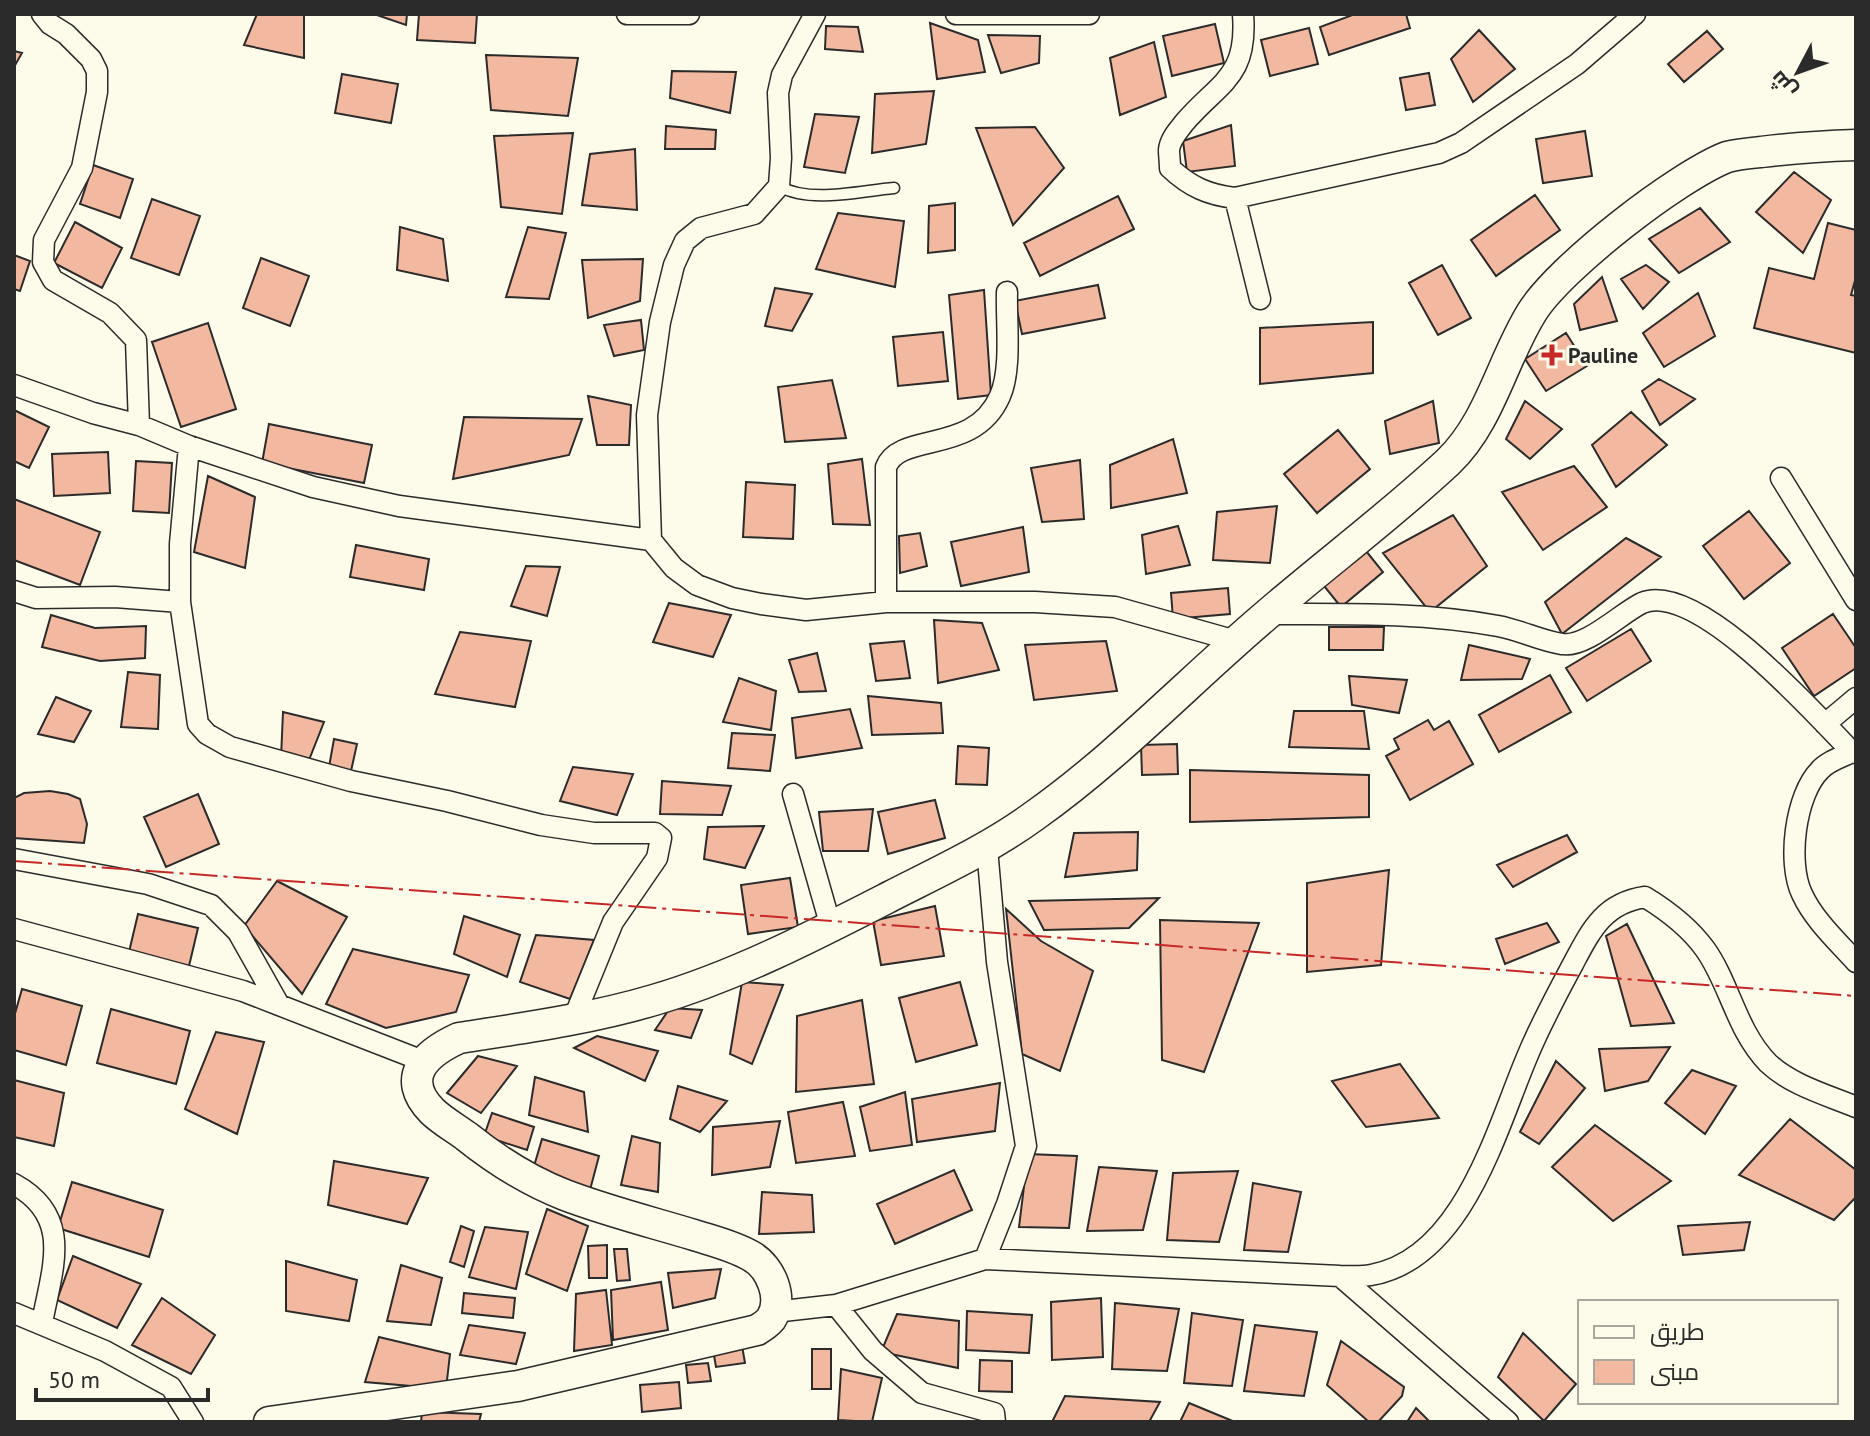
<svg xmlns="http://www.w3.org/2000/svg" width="1870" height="1436" font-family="'PT Sans',Cairo,sans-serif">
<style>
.building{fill:#f2b8a0;stroke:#2b2b2b;stroke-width:2}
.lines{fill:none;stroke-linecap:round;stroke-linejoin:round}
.lane-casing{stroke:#2b2b2b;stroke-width:13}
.street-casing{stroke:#2b2b2b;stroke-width:23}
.secondary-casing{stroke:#2b2b2b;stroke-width:33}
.lane{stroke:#fdfbea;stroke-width:10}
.street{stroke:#fdfbea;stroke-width:20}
.secondary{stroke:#fdfbea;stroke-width:30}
.power{stroke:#c62828;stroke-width:2;stroke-dasharray:28 6 4 6;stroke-linecap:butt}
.poi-dot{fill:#c62828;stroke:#fdfbea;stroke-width:3}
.labels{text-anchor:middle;stroke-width:6;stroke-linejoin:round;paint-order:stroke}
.poi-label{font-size:22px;font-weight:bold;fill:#2b2b2b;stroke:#fdfbea;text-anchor:start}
</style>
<rect width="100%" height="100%" fill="#fdfbea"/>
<!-- building -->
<path class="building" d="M257,14H304V58L244,45Z
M374,14H407L406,25Z
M419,14H477L475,43L417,40Z
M1355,14H1406L1410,28L1329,55L1320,27Z
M930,23L978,40L985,72L937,79Z
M1215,24L1224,63L1172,76L1163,36Z
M826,26L858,27L863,52L825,49Z
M1309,28L1318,64L1270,76L1261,40Z
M1479,30L1515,69L1473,102L1451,59Z
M1707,31L1723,49L1684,82L1668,64Z
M988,35L1040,36L1039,63L1001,73Z
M1154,42L1166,97L1120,115L1110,58Z
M14,51L22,53L14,67Z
M486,55L578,58L568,116L491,110Z
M672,71L736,72L730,113L670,98Z
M1429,73L1435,105L1406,110L1400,78Z
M342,74L398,84L391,123L335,113Z
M934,91L926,144L872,153L875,94Z
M815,114L859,117L845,173L804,167Z
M1231,125L1235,166L1187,172L1183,141Z
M666,126L716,130L715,149H665Z
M1035,127L1064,168L1013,225L976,128Z
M1585,131L1592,176L1543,183L1536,139Z
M573,133L562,214L501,207L494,136Z
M635,149L637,210L582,205L590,154Z
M93,165L133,179L120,218L80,204Z
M1794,172L1831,200L1803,253L1756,212Z
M1535,195L1560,230L1496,276L1471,240Z
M1118,196L1134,229L1040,276L1024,243Z
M152,199L200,216L179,275L131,258Z
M955,203V250L928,253L929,206Z
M1700,208L1730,242L1679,273L1649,239Z
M838,213L904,221L895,287L816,269Z
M75,222L122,248L102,288L54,263Z
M1828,223L1856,230V277L1851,295L1856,296V353L1754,328L1769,268L1814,279Z
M400,227L443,239L448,281L397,270Z
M528,227L566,233L549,299L506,297Z
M14,255L30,261L20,291L14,289Z
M261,258L309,276L290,326L243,308Z
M643,259L640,301L588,318L582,260Z
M1442,265L1471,318L1438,335L1409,283Z
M1646,265L1669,282L1643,309L1621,279Z
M1602,277L1617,321L1580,330L1574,304Z
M1098,285L1105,318L1022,334L1015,301Z
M775,288L812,294L792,331L765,326Z
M984,290L991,395L958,399L949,295Z
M1698,293L1715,336L1664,367L1643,333Z
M641,320L644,350L614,356L604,325Z
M1373,322V373L1260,384V328Z
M208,323L236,409L181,427L152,342Z
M943,332L948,381L898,386L893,337Z
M1566,333L1587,366L1546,391L1525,359Z
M1659,379L1695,399L1660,425L1642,391Z
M832,380L846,438L785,442L778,387Z
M588,396L631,405L629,445H597Z
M1433,401L1439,443L1390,454L1385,421Z
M1525,401L1562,429L1530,459L1506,439Z
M14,410L49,427L29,468L14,461Z
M1631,412L1667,445L1616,487L1592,445Z
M464,417L582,419L569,455L453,479Z
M269,424L372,445L364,483L262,463Z
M1338,430L1370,469L1317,513L1284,474Z
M1173,439L1187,493L1111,508L1110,465Z
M108,452L110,493L54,496L52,454Z
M862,459L870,525L833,524L828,464Z
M1080,460L1084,519L1042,522L1031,468Z
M136,461L172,463L169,513L133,511Z
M1574,466L1607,507L1543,550L1502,492Z
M208,476L255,497L245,568L194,552Z
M746,482L795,485L793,539L743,537Z
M14,499L100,532L80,585L14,560Z
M1277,506L1270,563L1213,560L1217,512Z
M1749,511L1790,563L1744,599L1703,546Z
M1453,515L1487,566L1430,612L1383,553Z
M1178,526L1190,565L1146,574L1142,535Z
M1023,527L1029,572L961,586L951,542Z
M920,533L927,566L900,573L899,536Z
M1626,538L1661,557L1562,634L1545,602Z
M356,545L429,559L424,590L350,577Z
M1362,546L1383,572L1341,607L1320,581Z
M526,566L560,567L547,616L511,606Z
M1228,588L1230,614L1173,619L1171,593Z
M669,603L731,615L713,657L653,642Z
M1833,614L1856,648V668L1814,696L1782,648Z
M51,615L95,628L146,626L145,658L100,661L42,647Z
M934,620L982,623L999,670L938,683Z
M1329,627H1384L1383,650H1329Z
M1631,629L1651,661L1587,701L1566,668Z
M460,632L531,641L515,707L435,694Z
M904,641L910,678L876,681L870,644Z
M1106,641L1117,691L1034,700L1025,645Z
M1469,645L1530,659L1522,679L1461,680Z
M817,653L826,691L799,692L789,660Z
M128,672L160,675L158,729L121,727Z
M1550,675L1571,712L1499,752L1479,715Z
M1349,676L1407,680L1399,713L1352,705Z
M739,678L776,691L771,730L723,722Z
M868,696L941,703L943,733L872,735Z
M56,697L91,711L74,742L38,734Z
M850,709L862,748L796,758L792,718Z
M1294,711H1364L1369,749L1289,747Z
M283,712L324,722L309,760L281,758Z
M1428,720L1434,730L1449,721L1473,764L1410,800L1386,756L1399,749L1394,739Z
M732,733L775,735L770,771L728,768Z
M334,739L357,744L351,771L329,767Z
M1177,744L1178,774L1142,775L1141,745Z
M958,746L989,748L987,785L956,784Z
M573,767L633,774L617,815L560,801Z
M1190,770L1369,775V817L1190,822Z
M662,781L731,786L722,815L660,814Z
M50,791L68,794L80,799L87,824L84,843L14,838V798L24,793Z
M198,794L219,844L166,867L144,817Z
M935,800L945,838L888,854L878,812Z
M873,809L868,851H823L819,812Z
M764,826L745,868L704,859L708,827Z
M1138,832L1137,870L1065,877L1074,833Z
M1567,835L1577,852L1513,887L1497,865Z
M1389,870L1381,965L1307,972V883Z
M790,878L798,927L748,934L741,885Z
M277,881L347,917L302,994L244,926Z
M1159,898L1129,928L1044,930L1029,901Z
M935,906L944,956L881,965L873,921Z
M1006,909L1041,941L1093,971L1060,1071L1022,1054Z
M138,914L198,928L189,966L129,952Z
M464,916L520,935L507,977L454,954Z
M1160,920L1259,923L1204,1072L1162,1060Z
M1547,923L1559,942L1505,964L1496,939Z
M1627,924L1674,1023L1631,1026L1606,936Z
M536,935L594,940L570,999L520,982Z
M353,949L469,975L456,1012L386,1028L326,1004Z
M742,982L783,985L752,1064L730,1054Z
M960,982L977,1045L916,1062L899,998Z
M22,989L82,1006L66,1065L14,1050V1017Z
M862,1000L874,1084L796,1092L797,1016Z
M670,1008L702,1010L691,1038L655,1030Z
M111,1009L190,1031L176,1084L97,1063Z
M216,1032L264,1042L237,1134L185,1109Z
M597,1036L658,1051L645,1081L574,1048Z
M1670,1047L1648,1081L1605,1091L1599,1049Z
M478,1056L517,1066L481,1113L447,1093Z
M1556,1061L1585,1088L1539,1144L1520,1132Z
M1400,1064L1439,1118L1366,1127L1332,1081Z
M1692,1070L1736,1086L1705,1134L1665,1103Z
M535,1077L584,1092L588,1132L529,1115Z
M14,1080L64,1093L54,1146L14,1137Z
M1000,1083L995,1131L917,1142L912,1099Z
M678,1086L727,1101L700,1132L670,1119Z
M905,1092L912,1145L870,1151L860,1107Z
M843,1102L855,1156L796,1163L788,1112Z
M492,1113L534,1127L527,1150L484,1136Z
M1790,1119L1856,1170V1197L1834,1220L1739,1175Z
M780,1121L770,1167L712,1175L713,1127Z
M1595,1125L1671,1181L1613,1221L1552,1167Z
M632,1136L660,1143L658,1192L621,1185Z
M542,1139L599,1156L590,1190L532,1173Z
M1028,1154L1077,1156L1069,1228L1019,1227Z
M334,1161L428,1178L407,1224L328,1205Z
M1099,1167L1157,1171L1143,1230L1087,1231Z
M954,1170L972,1210L895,1244L877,1204Z
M1238,1171L1219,1242L1167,1240L1173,1173Z
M72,1182L163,1210L149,1257L58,1228Z
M1253,1183L1301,1192L1288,1252L1244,1250Z
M762,1192L812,1195L814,1232L759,1234Z
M547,1209L588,1226L567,1291L526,1274Z
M1750,1222L1744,1250L1683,1255L1678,1226Z
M461,1226L474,1231L464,1267L450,1262Z
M485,1227L528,1232L516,1289L469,1277Z
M607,1245V1278H589L588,1246Z
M614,1249H627L630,1280L617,1281Z
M73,1256L141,1284L117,1328L57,1300Z
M286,1261L357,1280L349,1321L286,1311Z
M401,1265L442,1278L431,1325L387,1321Z
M721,1269L715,1298L673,1308L668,1273Z
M661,1282L668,1330L613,1340L611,1290Z
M606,1290L612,1345L574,1351L576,1294Z
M464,1293L515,1298L513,1318L462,1313Z
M162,1298L215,1335L191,1374L132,1345Z
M1101,1298L1103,1357L1052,1360L1051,1302Z
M1115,1303L1179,1309L1167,1371L1112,1369Z
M967,1311L1032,1315L1029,1353L966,1350Z
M1192,1313L1243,1320L1232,1386L1184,1383Z
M897,1314L959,1321L958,1368L881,1352Z
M469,1325L525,1333L516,1364L460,1355Z
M1255,1325L1317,1332L1304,1396L1244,1391Z
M1523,1333L1576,1384L1544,1421L1498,1377Z
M379,1337L450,1354L446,1389L365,1382Z
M741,1340L745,1363L716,1367L712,1344Z
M1341,1341L1404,1387L1402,1396L1378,1422H1369L1327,1385Z
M812,1349H831V1389H812Z
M980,1360L1012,1361V1392L979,1391Z
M708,1363L711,1381L688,1383L686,1365Z
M841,1369L882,1378L872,1422L838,1420Z
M679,1382L681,1408L642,1412L640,1385Z
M1065,1396L1160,1402L1149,1422H1052Z
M1189,1403L1235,1422H1180Z
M1416,1408L1430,1422H1407Z
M422,1412L481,1414L479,1422H421Z"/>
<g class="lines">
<defs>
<path id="lane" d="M779,186C810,204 859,191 894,188"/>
<path id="street" d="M42,14L50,24L66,34L91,59L97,71V92L82,168L44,240L43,262L53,280L110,313L136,340L139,425
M627,14H689
M815,14L782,75L778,93L781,158L779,186L754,214L701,228L685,241L674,265L660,322L647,415L651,540L674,568L697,585L732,598L761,604L806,610L886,602H1035L1115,607L1236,641
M956,14H1089
M1243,14C1248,78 1219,82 1184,123C1178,131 1170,139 1169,150C1169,155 1170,162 1170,168C1190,187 1209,195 1235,198L1439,153L1461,143L1577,64L1635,14
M1235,198L1260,299
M14,385L93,413L139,425L189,446L313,487L399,506L651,540
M1781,478L1856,600
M14,591L36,598L115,597L180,602V544L189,446
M180,602L198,724L207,734L230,747L351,781L447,801L541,825L594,833H655L661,838L657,858L613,922L573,1020
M886,602V467C900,431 974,456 1000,396C1012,369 1006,322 1007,292
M1268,614C1345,614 1422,612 1498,626C1520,630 1541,641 1562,644C1586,648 1621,613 1642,603C1696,579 1816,715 1852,752
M1825,724L1856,698
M1856,753L1852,752C1842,757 1828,761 1820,770C1795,795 1787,863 1802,894C1814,920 1837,941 1856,962
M793,794L831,927
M14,859L148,884L211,905L238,932L279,1005L423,1061
M14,929L243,991L279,1005
M14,1184C74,1217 52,1268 42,1323
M985,1259L1007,1204L1026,1146L997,962L987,848
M1340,1276L1508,1422
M836,1305L873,1351L922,1393L994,1413L995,1422
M774,1312L836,1305L985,1259L1340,1276C1350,1276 1361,1277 1371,1275C1463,1259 1496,1130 1527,1057C1540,1025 1557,994 1573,964C1591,930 1604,903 1645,897C1668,911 1689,927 1705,949C1730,984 1736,1030 1768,1063C1791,1085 1827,1095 1856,1107
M14,1313L105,1351L171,1387L193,1422"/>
<path id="secondary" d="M269,1422L518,1386L757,1330C762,1327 767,1324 771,1319C784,1299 771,1267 751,1256C734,1246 713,1241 694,1235C651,1222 607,1211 565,1195C529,1181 496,1160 466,1136C455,1128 441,1120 432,1111C399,1077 426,1053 459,1038C524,1028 590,1019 654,1000C736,976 815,935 891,896C940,871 990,848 1034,816C1116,758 1187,683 1263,618C1324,565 1389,517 1448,462C1490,422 1502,360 1532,312C1560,267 1678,176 1727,157C1738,154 1750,153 1761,152C1793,148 1824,146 1856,145"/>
</defs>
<!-- lane casing -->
<use href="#lane" class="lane-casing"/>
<!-- street casing -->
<use href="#street" class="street-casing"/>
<!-- secondary casing -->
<use href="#secondary" class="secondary-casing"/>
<!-- lane -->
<use href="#lane" class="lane"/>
<!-- street -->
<use href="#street" class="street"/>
<!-- secondary -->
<use href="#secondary" class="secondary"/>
<!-- power -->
<path class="power" d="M14,861L1856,996"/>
</g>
<!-- markers -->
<path class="poi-dot" d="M1548 343h8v8h8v8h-8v8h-8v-8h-8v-8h8z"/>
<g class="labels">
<!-- poi labels -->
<g class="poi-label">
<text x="1568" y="363">Pauline</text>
</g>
</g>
<!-- border -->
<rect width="1870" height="1436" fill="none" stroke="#2b2b2b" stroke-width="32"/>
<!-- legend -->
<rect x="1578" y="1300" width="260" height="104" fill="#fdfbea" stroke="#a9a89e" stroke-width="2"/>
<rect x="1594" y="1326" width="40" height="12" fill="#fdfbea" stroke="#a9a89e" stroke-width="2"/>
<text x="1650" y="1340" font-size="24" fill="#2b2b2b">طريق</text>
<rect x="1594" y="1360" width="40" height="24" fill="#f2b8a0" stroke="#a9a89e" stroke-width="2"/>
<text x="1650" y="1380" font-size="24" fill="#2b2b2b">مبنى</text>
<!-- north arrow -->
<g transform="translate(1798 72) rotate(229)" stroke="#fdfbea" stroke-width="6" paint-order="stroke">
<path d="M0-6L14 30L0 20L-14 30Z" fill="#2b2b2b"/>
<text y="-12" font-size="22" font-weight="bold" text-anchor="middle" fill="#2b2b2b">ش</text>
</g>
<!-- scale -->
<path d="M36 1388v12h172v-12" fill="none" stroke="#2b2b2b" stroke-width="4"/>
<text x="48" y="1388" font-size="24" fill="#2b2b2b" stroke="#fdfbea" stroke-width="6" paint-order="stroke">50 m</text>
</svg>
